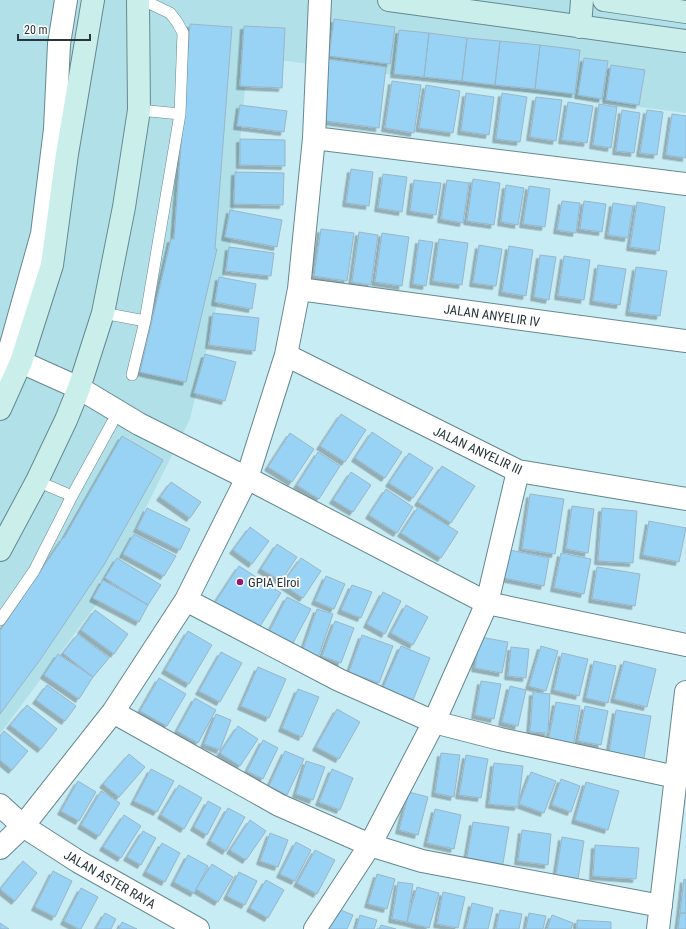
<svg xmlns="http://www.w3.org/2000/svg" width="686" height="929" font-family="'Roboto Condensed',sans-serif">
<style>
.built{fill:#b1e0e8}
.building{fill:#98d2f5;stroke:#9ab6c8;filter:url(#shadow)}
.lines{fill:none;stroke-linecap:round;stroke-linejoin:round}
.lane-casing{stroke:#66888f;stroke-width:12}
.street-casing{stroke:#66888f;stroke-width:24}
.secondary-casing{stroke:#66888f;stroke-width:24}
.lane{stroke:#fff;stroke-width:11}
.street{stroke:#fff;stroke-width:22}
.secondary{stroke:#caeeea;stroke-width:22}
.poi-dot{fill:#8f1978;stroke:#fff;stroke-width:1.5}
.labels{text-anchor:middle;stroke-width:3.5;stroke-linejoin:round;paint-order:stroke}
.street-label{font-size:13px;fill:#283639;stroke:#fff}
.poi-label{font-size:13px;fill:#283639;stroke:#fff;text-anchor:start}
</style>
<defs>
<filter id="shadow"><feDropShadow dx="-3.5" dy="3.5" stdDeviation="0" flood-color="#0004"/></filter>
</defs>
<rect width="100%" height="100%" fill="#c7ecf4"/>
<!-- built -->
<path class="built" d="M0,0H686V113L248,56L230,249L190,419L101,598L0,734Z"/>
<!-- building -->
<path class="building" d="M334,19L395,27L390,64L329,56Z
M190,24L232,27L215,249H217L186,382L140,372L171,239H174Z
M244,26L285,28L282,88L240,86Z
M399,30L429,33L424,77L394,74Z
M429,33L467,38L462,81L424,77Z
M467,38L500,41L495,85L462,81Z
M500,41L540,45L535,89L495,85Z
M540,45L580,50L575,94L535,89Z
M584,58L608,61L602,99L578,95Z
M327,59L386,67L379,128L319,120Z
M611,65L645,70L639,105L606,100Z
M392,81L421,85L414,133L385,128Z
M426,85L460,91L453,133L419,128Z
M466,93L494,97L489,135L461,131Z
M502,93L527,97L520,142L496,139Z
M536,97L562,100L556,141L530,137Z
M568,102L593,106L587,143L562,140Z
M599,104L617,107L611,148L593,145Z
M240,105L287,111L284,132L237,126Z
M622,110L640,113L634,153L616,151Z
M647,110L663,112L657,155L640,153Z
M672,114L686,116V158L666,155Z
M240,139L285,140V166L240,165Z
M351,169L373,172L369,206L346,203Z
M235,172L284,173L283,205L234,204Z
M383,174L407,177L402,212L378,208Z
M473,179L500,183L494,225L467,221Z
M414,180L441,183L436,215L410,211Z
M447,180L469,183L463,223L441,219Z
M506,185L524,188L518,225L501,222Z
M529,186L550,189L545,227L523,224Z
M562,201L580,203L576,233L557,230Z
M584,201L606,204L602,232L580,229Z
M637,202L665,207L659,251L630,247Z
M613,203L633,206L628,238L608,235Z
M230,210L282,220L277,247L225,237Z
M321,229L354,233L347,281L314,276Z
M359,232L378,235L371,285L352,282Z
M382,233L409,237L402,286L375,282Z
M439,239L468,243L462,285L433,281Z
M419,240L433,242L426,286L413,284Z
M479,245L502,249L496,286L473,283Z
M509,246L533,250L526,296L502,292Z
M229,247L274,253L271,276L226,271Z
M540,255L556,257L549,300L534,297Z
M564,256L590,260L584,300L558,296Z
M598,265L626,269L620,305L593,301Z
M636,267L667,271L660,316L629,312Z
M219,277L256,284L252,309L215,302Z
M213,313L259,318L255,351L209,345Z
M205,354L236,362L225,401L194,393Z
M341,414L366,430L345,462L320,446Z
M372,432L402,452L385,478L355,458Z
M290,433L314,449L292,482L268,467Z
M122,436L163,460L104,565L40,660L0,714V631L63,538H64Z
M318,452L340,466L319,499L297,485Z
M409,453L433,468L413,498L389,483Z
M442,466L475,486L451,523L418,502Z
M351,472L371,485L353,512L333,500Z
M171,482L201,502L190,518L160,497Z
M386,489L413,507L397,533L369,515Z
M530,494L564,499L555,554L522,549Z
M572,506L594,509L588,553L566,549Z
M418,507L458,532L441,558L401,533Z
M147,508L190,529L180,550L137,529Z
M602,508L637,511L633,563L598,561Z
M649,521L686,528L679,562L643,555Z
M250,527L269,541L252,564L233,550Z
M134,534L176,556L164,576L123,554Z
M277,544L297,557L281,581L261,569Z
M510,550L549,558L544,586L504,578Z
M561,553L591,559L584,594L554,588Z
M117,558L161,585L148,605L105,578Z
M301,558L321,571L303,598L282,584Z
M239,566L281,593L257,631L214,604Z
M597,567L640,574L635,606L592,599Z
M326,576L345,584L334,609L315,601Z
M103,580L148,605L139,622L93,598Z
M352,585L372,592L361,618L341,610Z
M383,592L401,601L385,634L367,624Z
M287,597L311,609L292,645L269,632Z
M406,605L428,617L413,645L391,633Z
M317,609L333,614L318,658L302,652Z
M95,610L128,634L114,654L81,630Z
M335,621L354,628L341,663L322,656Z
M188,631L212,645L189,684L165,670Z
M78,634L109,658L93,677L63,653Z
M362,635L393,646L379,683L349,672Z
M480,637L508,642L502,673L475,668Z
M401,646L430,658L413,700L383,688Z
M541,646L558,651L546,691L529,686Z
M511,647L529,649L526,678L508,676Z
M221,652L242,663L220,702L199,691Z
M562,653L588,659L579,696L554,690Z
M58,654L93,677L79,699L44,675Z
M594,661L616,666L608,703L586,698Z
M624,661L656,669L647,707L614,699Z
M258,667L286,679L269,718L241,706Z
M159,678L186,694L167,726L140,711Z
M481,681L501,684L494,719L475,715Z
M47,685L76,706L65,721L36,700Z
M510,686L526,690L518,726L502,722Z
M298,689L319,697L302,737L282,728Z
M533,692L550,694L548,733L530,732Z
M195,698L216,710L198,743L177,731Z
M556,702L580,706L573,747L548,742Z
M27,705L57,729L41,749L10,725Z
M585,706L608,711L601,745L578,741Z
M337,709L360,722L339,759L316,747Z
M616,710L651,716L644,758L609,753Z
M216,714L231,720L220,750L204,744Z
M238,726L258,739L240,766L220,753Z
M4,731L28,751L12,770L0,760V736Z
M263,740L278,748L263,779L247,771Z
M285,751L304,759L287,795L269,786Z
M441,753L460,755L454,797L435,793Z
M129,754L145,767L119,797L103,784Z
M466,755L488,759L481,798L459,795Z
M306,761L325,767L313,800L296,794Z
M494,763L523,766L518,807L489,804Z
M151,769L174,781L157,812L134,801Z
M332,769L353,778L340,810L319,802Z
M531,772L556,781L544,813L519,804Z
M561,779L580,786L571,812L552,805Z
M78,781L96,792L79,821L61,811Z
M586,782L619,791L608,830L575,820Z
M179,785L202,798L184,829L161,815Z
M101,791L120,803L99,836L81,825Z
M409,792L428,797L418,835L399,830Z
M208,801L221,808L207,835L194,827Z
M228,808L245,817L226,851L210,841Z
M435,809L461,815L454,849L427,843Z
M124,815L141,826L121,858L103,847Z
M250,820L266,831L246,860L230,850Z
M473,822L509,827L502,869L466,863Z
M522,830L551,834L548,865L518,861Z
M143,831L156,838L141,865L127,857Z
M270,833L288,840L278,867L260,861Z
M562,837L584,841L578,879L556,875Z
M296,842L311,850L295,881L280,874Z
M162,843L180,853L165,882L146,872Z
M595,845L639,848L636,879L593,876Z
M315,850L335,860L317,894L297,883Z
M188,855L208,866L194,893L174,882Z
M23,861L37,873L15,901L0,889Z
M212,864L233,877L218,902L196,889Z
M53,871L72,881L55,917L35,907Z
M239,872L257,881L245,905L227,896Z
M377,874L395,879L387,909L368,904Z
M684,879L686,880V913H680Z
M266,880L284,890L268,918L250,908Z
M398,882L413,884L407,922L392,919Z
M417,887L439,893L429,928L407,922Z
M81,888L98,897L81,929H79L64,921Z
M443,892L465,897L458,928L437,924Z
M472,903L493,908L488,929H466Z
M336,908L353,915L347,929H328Z
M500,910L522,914L519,929H496Z
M105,913L116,919L111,929H96Z
M529,913L546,916L543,929H526Z
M680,913H686V929H678Z
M360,915L377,920L374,929H356Z
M552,915L573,923L571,929H547Z
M577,920L611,922V929H577Z
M122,922L137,929H119Z
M0,923L9,929H0Z
M381,925L396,929H379Z"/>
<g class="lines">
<defs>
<path id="lane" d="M139,110L180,114
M103,313L145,321
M132,375L145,321L180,114L183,33L177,22L170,13L143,0
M37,481L72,496
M0,620L34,571L72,496L112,423"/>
<path id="street" d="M314,138L686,184
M299,289L686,341
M286,355L518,471L686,499
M7,359L21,362L79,388L139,424L247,478L487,603L686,645
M0,375L7,359L42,234L55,129L59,44L66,0
M186,600L339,680L434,722L500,739L676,777
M113,712L279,805L370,845L422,861L661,906
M0,805L23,826L79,862L198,929
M0,848L23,826L113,712L186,600L247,478L286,355L299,289L314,138L320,0
M315,929L370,845L434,722L487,603L518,471
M658,929L686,692"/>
<path id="secondary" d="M389,0L686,41
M604,0L686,12
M580,27L582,0
M0,409L21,362L52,265L67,154L93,0
M0,550L37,481L66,420L79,388L103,313L124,207L139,110L138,0"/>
</defs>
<!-- lane casing -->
<use href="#lane" class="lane-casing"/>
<!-- street casing -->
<use href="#street" class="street-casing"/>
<!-- secondary casing -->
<use href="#secondary" class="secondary-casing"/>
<!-- lane -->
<use href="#lane" class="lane"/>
<!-- street -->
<use href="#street" class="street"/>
<!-- secondary -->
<use href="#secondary" class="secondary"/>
</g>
<!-- markers -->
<circle class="poi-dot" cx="240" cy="582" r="4"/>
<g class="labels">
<!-- street labels -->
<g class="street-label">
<text transform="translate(492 315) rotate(8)" y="5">JALAN ANYELIR IV</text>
<text transform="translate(478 450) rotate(25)" y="5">JALAN ANYELIR III</text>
<text transform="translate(110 879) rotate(30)" y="5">JALAN ASTER RAYA</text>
</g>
<!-- poi labels -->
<g class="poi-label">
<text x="248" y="587">GPIA Elroi</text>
</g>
</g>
<!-- scale -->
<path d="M18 34v6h72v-6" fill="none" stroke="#283639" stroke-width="2"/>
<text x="24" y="34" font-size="12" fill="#283639" stroke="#ffffff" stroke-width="3" paint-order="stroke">20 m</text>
</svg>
